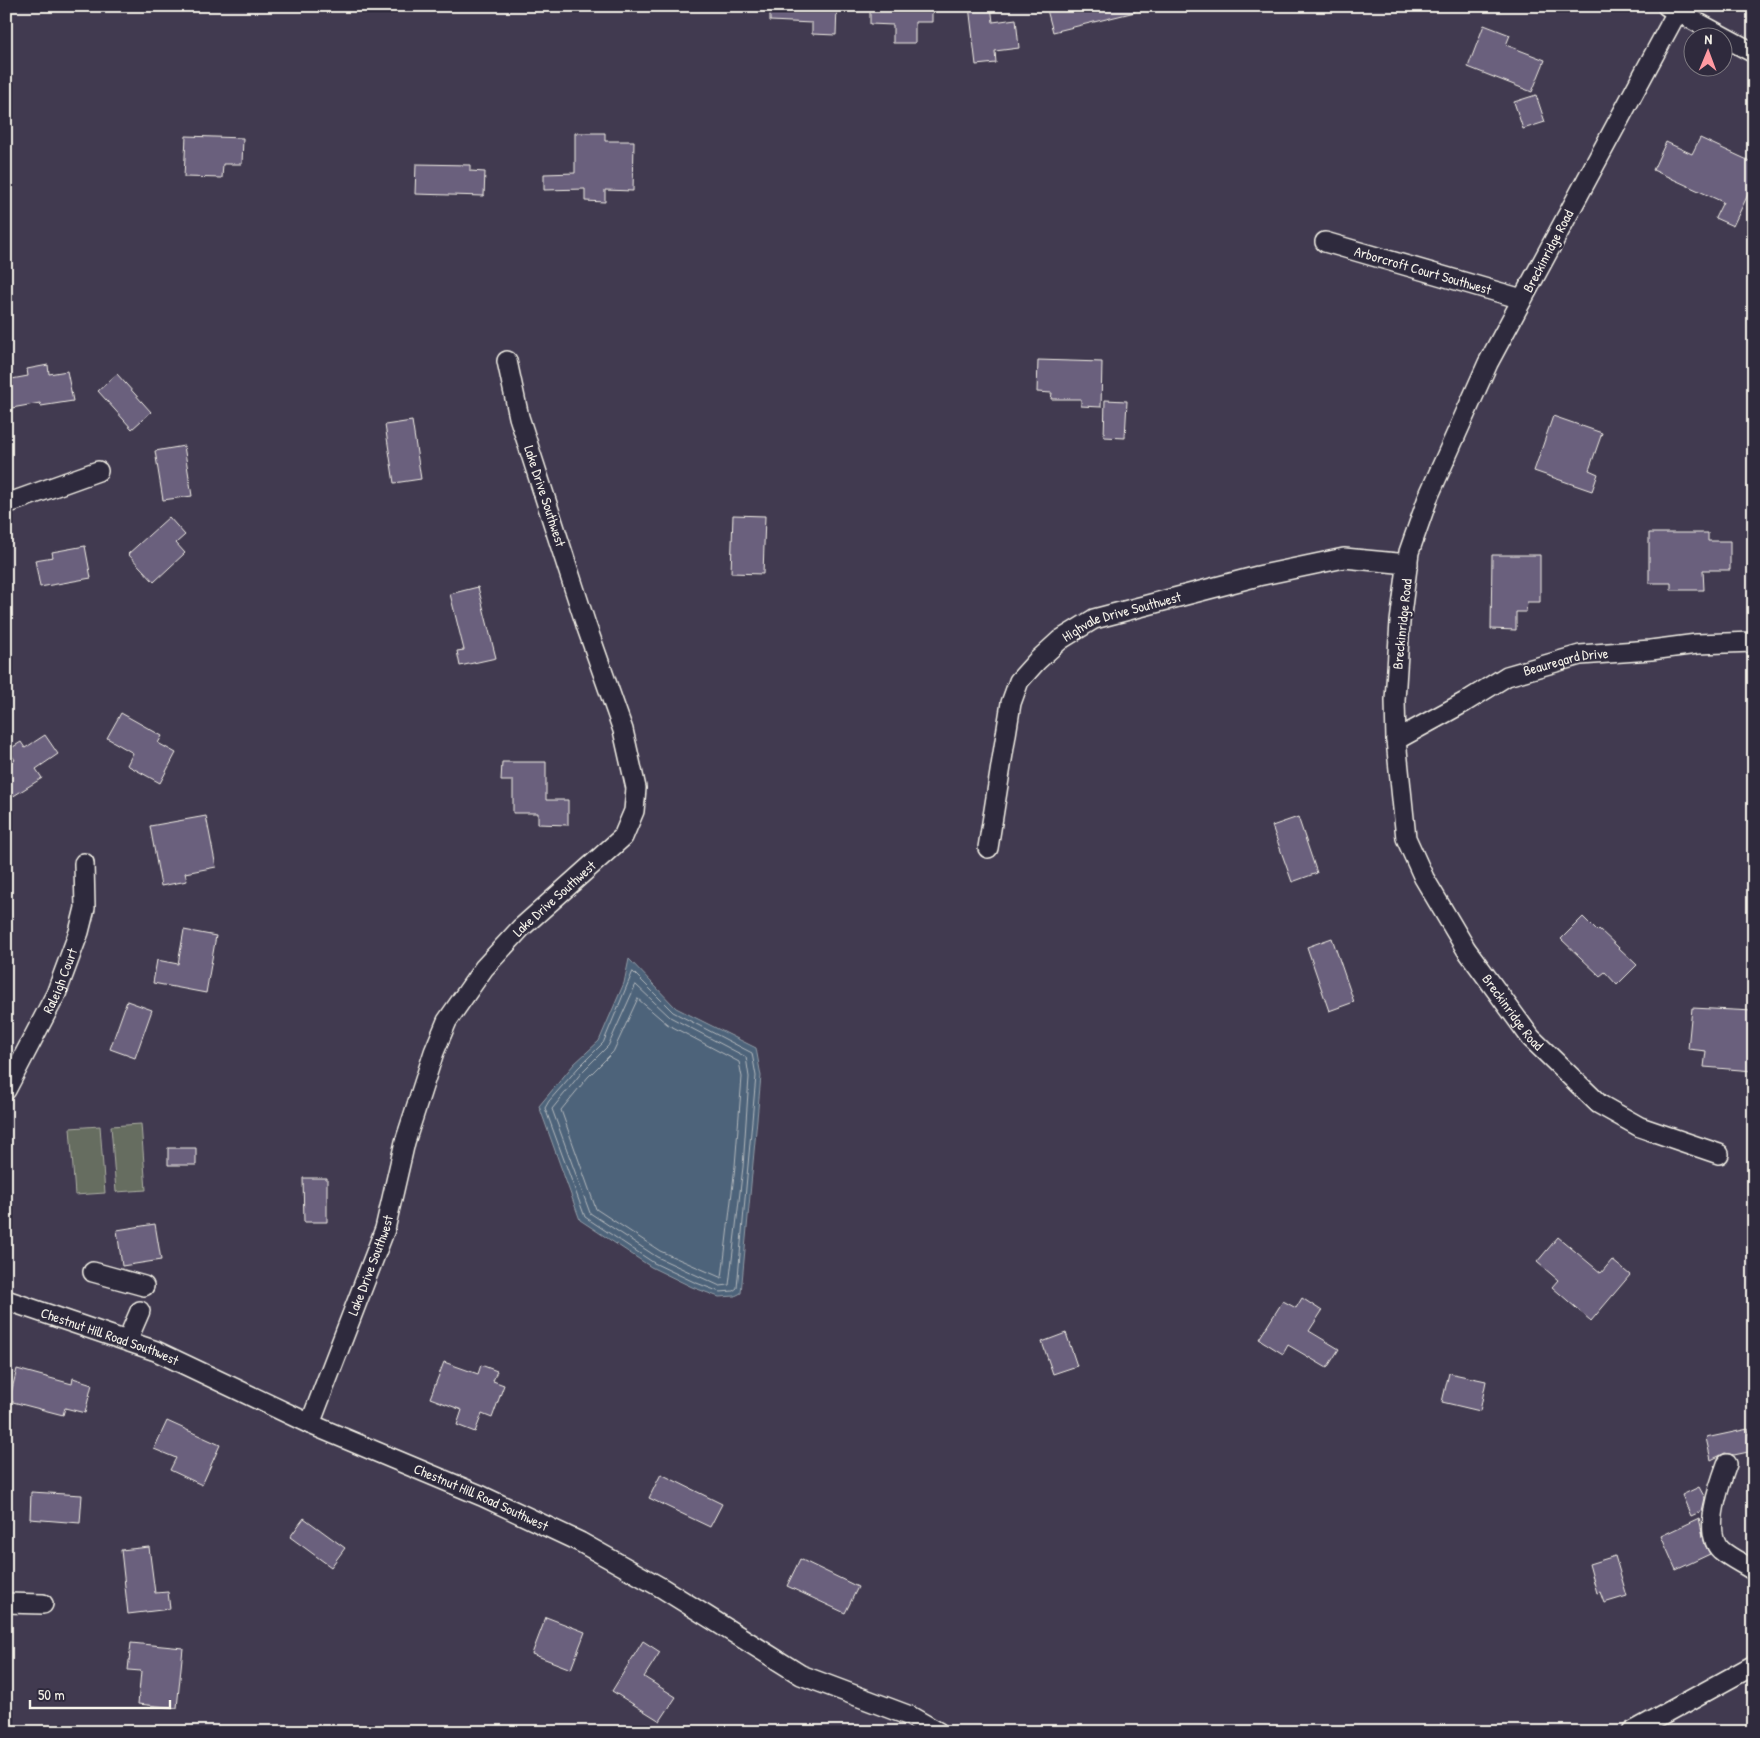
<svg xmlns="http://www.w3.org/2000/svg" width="1760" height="1738" font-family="'Patrick Hand',sans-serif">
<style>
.green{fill:#666d60;stroke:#adafa4}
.water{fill:#4e637a;stroke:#909ca6}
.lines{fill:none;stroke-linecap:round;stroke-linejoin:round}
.shore{stroke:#b2b8bc;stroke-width:1}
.building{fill:#6b607d;stroke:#f4f1e8}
.minor-casing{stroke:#f4f1e8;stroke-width:22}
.minor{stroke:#2f2a3d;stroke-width:19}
.labels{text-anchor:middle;stroke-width:4.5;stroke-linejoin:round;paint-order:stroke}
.street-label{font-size:14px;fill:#f4f1e8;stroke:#2f2a3d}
</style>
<rect width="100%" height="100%" fill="#413a50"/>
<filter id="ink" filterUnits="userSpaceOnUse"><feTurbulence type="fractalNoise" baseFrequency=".02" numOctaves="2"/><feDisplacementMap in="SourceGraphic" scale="10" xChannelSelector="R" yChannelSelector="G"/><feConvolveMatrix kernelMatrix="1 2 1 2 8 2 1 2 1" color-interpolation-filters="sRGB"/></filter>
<g filter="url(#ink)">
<!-- green -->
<path class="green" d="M141,1124L146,1190L116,1192L111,1126Z
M100,1126L105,1193L75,1195L70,1128Z"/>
<!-- water -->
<path class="water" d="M629,959L676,1008L756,1048L761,1076L741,1293L735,1296L719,1297L692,1287L651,1267L580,1220L539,1106L574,1064L599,1041L624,983Z"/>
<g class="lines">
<!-- shore -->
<path class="shore" d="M633,972L673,1012L752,1053L756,1076L737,1288L733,1291L720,1292L694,1282L654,1263L585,1217L545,1108L549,1101L578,1068L603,1043Z
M636,985L670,1017L746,1057L749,1077L743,1167L729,1285L720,1286L657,1257L590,1213L552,1109L582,1072L608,1046Z
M638,999L667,1024L739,1062L742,1077L735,1166L722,1278L660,1251L596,1209L561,1110L588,1077L613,1052Z"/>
</g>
<!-- building -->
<path class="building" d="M770,6H837L836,35L812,34V23L770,21Z
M870,6H932V22H915V43H893V25L870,24Z
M969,6H991L993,22L1016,19L1019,48L995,51L996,63L976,65Z
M1046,6H1134L1135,12L1053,32Z
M1484,25L1510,35L1506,45L1545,60L1532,92L1468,67Z
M1536,95L1545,122L1523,129L1514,102Z
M575,133H605V141H634L633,191L605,190V202L585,201V189L544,190V174L575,173Z
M186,136L243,138L242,164H223L222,178L184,177Z
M1700,138L1754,163V182L1733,226L1715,218L1723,202L1653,170L1666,142L1692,154Z
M416,164L470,165V171L485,172L484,196L415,194Z
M1038,360L1102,362L1101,407L1081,406V399H1051L1052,393L1037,392Z
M48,365L49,374L67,371L73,401L41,406L40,403L6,409V380L28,376L27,369Z
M117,374L151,412L132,429L98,391Z
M1105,400L1127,401L1125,438L1104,437Z
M1553,416L1602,433L1589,470L1598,474L1592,491L1534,471Z
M412,421L421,479L394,483L385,425Z
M184,446L192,496L163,500L155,451Z
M733,515L765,516L763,574L731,573Z
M169,517L185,535L176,543L185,553L154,582L128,554Z
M1649,533H1708V541H1730V570H1703L1704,590H1671V583H1649Z
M85,546L91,578L40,587L35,560L53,557L52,552Z
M1492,555H1540V602H1527L1526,612H1516V630L1491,629Z
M478,587L496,658L460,666L457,651L464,650L450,594Z
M121,713L162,736L158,743L176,753L160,783L127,765L133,753L107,738Z
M45,735L58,754L36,769L42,778L12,797L6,789V766L15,760L8,750L21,742L25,748Z
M502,762H546V800H568V825L538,824V813H513V781H501Z
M206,816L216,867L185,873L187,881L161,886L150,826Z
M1298,817L1317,873L1292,882L1272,826Z
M1583,917L1597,931L1599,929L1637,965L1617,985L1605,972L1600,976L1561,939Z
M184,930L216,936L206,993L153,983L157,960L178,964Z
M1332,938L1354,1002L1329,1011L1307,947Z
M127,1001L152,1010L135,1058L110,1049Z
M1692,1008L1754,1011L1753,1071L1704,1067L1706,1051L1688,1049Z
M168,1148H196V1165H168Z
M303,1178H327V1222H304Z
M155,1224L161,1260L122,1266L117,1230Z
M1558,1237L1601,1273L1612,1260L1630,1275L1591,1321L1552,1287L1558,1280L1537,1262Z
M1302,1298L1322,1311L1309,1331L1339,1349L1327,1368L1288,1345L1283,1354L1259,1339L1283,1301L1296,1308Z
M1066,1333L1077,1366L1053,1374L1042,1342Z
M444,1362L478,1374L481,1365L497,1371L493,1381L504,1385L492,1418L482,1414L475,1432L457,1425L462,1410L430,1398Z
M17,1369L72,1384L73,1378L92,1384L85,1413L65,1408L63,1415L9,1401Z
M1449,1373L1486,1381L1480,1411L1442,1402Z
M167,1421L220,1445L202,1485L170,1470L176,1458L154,1449Z
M1748,1429L1753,1451L1734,1455L1725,1453L1711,1460L1706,1438Z
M661,1474L722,1504L710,1527L649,1498Z
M1699,1487L1705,1498L1702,1511L1691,1516L1682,1495Z
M31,1492L82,1495L80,1523L30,1519Z
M304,1518L345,1548L331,1567L290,1537Z
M1699,1518L1705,1545L1710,1554L1676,1570L1661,1536Z
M149,1547L155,1593L168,1592L170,1609L128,1614L121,1550Z
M1615,1556L1627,1596L1604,1603L1600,1592L1597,1593L1589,1564Z
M800,1559L858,1587L845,1613L787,1586Z
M546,1617L585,1632L571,1669L532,1654Z
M643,1641L660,1652L644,1677L676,1697L660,1721L612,1691Z
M131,1643L183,1648L177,1708L138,1704L141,1671L128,1670Z"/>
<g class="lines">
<defs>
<g id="minor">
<path d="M1667,6L1754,53"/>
<path id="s1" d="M1677,12L1488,363L1429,495L1409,552L1400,622L1395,700L1396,740L1406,838L1424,878L1466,949L1531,1038L1599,1104L1640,1127L1719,1154"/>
<path id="s2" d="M1325,242L1522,299"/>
<path d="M6,504L98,471"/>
<path id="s3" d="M1396,740L1465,702L1507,676L1580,655L1651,650L1697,644L1754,642"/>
<path id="s4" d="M988,848L1011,703L1019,681L1037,661L1060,640L1094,619L1258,576L1344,558L1408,564"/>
<path id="s5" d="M6,1090L56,994L79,932L85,908L84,863"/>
<path d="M93,1272L144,1286"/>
<path id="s6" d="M6,1300L156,1351L310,1424L482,1496L580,1542L662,1588L801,1675L910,1716L938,1732"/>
<path d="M127,1341L140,1311"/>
<path id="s7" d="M310,1424L385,1229L405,1142L434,1052L447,1021L484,968L521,928L623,837L634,811L636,788L623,730L586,625L519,417L507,361"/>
<path d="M1727,1464C1720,1483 1702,1532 1721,1550C1730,1558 1744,1564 1754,1571"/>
<path d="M6,1603L43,1604"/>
<path d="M1632,1732L1754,1665"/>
</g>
</defs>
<!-- minor casing -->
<use href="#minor" class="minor-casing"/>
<!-- minor -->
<use href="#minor" class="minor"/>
</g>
</g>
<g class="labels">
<!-- street labels -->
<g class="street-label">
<text transform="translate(1548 251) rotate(-62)" y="5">Breckinridge Road</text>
<text dy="5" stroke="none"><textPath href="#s2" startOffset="102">Arborcroft Court Southwest</textPath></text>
<text transform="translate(545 496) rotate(72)" y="5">Lake Drive Southwest</text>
<text dy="5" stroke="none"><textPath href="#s4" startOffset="295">Highvale Drive Southwest</textPath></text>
<text transform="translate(1402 624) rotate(-84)" y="5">Breckinridge Road</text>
<text dy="5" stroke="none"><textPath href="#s3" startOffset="189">Beauregard Drive</textPath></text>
<text dy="5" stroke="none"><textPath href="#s7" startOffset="590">Lake Drive Southwest</textPath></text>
<text dy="5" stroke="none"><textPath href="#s5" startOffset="122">Raleigh Court</textPath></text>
<text dy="5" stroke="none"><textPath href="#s1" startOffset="1096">Breckinridge Road</textPath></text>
<text dy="5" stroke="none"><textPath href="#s7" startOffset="170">Lake Drive Southwest</textPath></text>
<text dy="5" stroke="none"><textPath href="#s6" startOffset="110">Chestnut Hill Road Southwest</textPath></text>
<text dy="5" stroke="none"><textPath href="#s6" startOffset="515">Chestnut Hill Road Southwest</textPath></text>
</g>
</g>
<!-- margin -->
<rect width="1760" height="1738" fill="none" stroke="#2f2a3d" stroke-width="25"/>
<rect x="12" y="12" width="1735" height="1713" fill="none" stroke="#f4f1e8" stroke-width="2" filter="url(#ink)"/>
<!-- north arrow -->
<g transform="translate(1708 52) rotate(1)"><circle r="24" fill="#2f2a3d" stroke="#7e7a81"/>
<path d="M0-4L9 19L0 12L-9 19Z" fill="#ff9aa2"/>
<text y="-8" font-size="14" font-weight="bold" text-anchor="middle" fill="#f4f1e8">N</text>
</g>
<!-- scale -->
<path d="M30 1700v8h140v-8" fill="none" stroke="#f4f1e8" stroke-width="2.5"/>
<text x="38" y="1700" font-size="15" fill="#f4f1e8" stroke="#2f2a3d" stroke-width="4" paint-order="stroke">50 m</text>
</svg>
